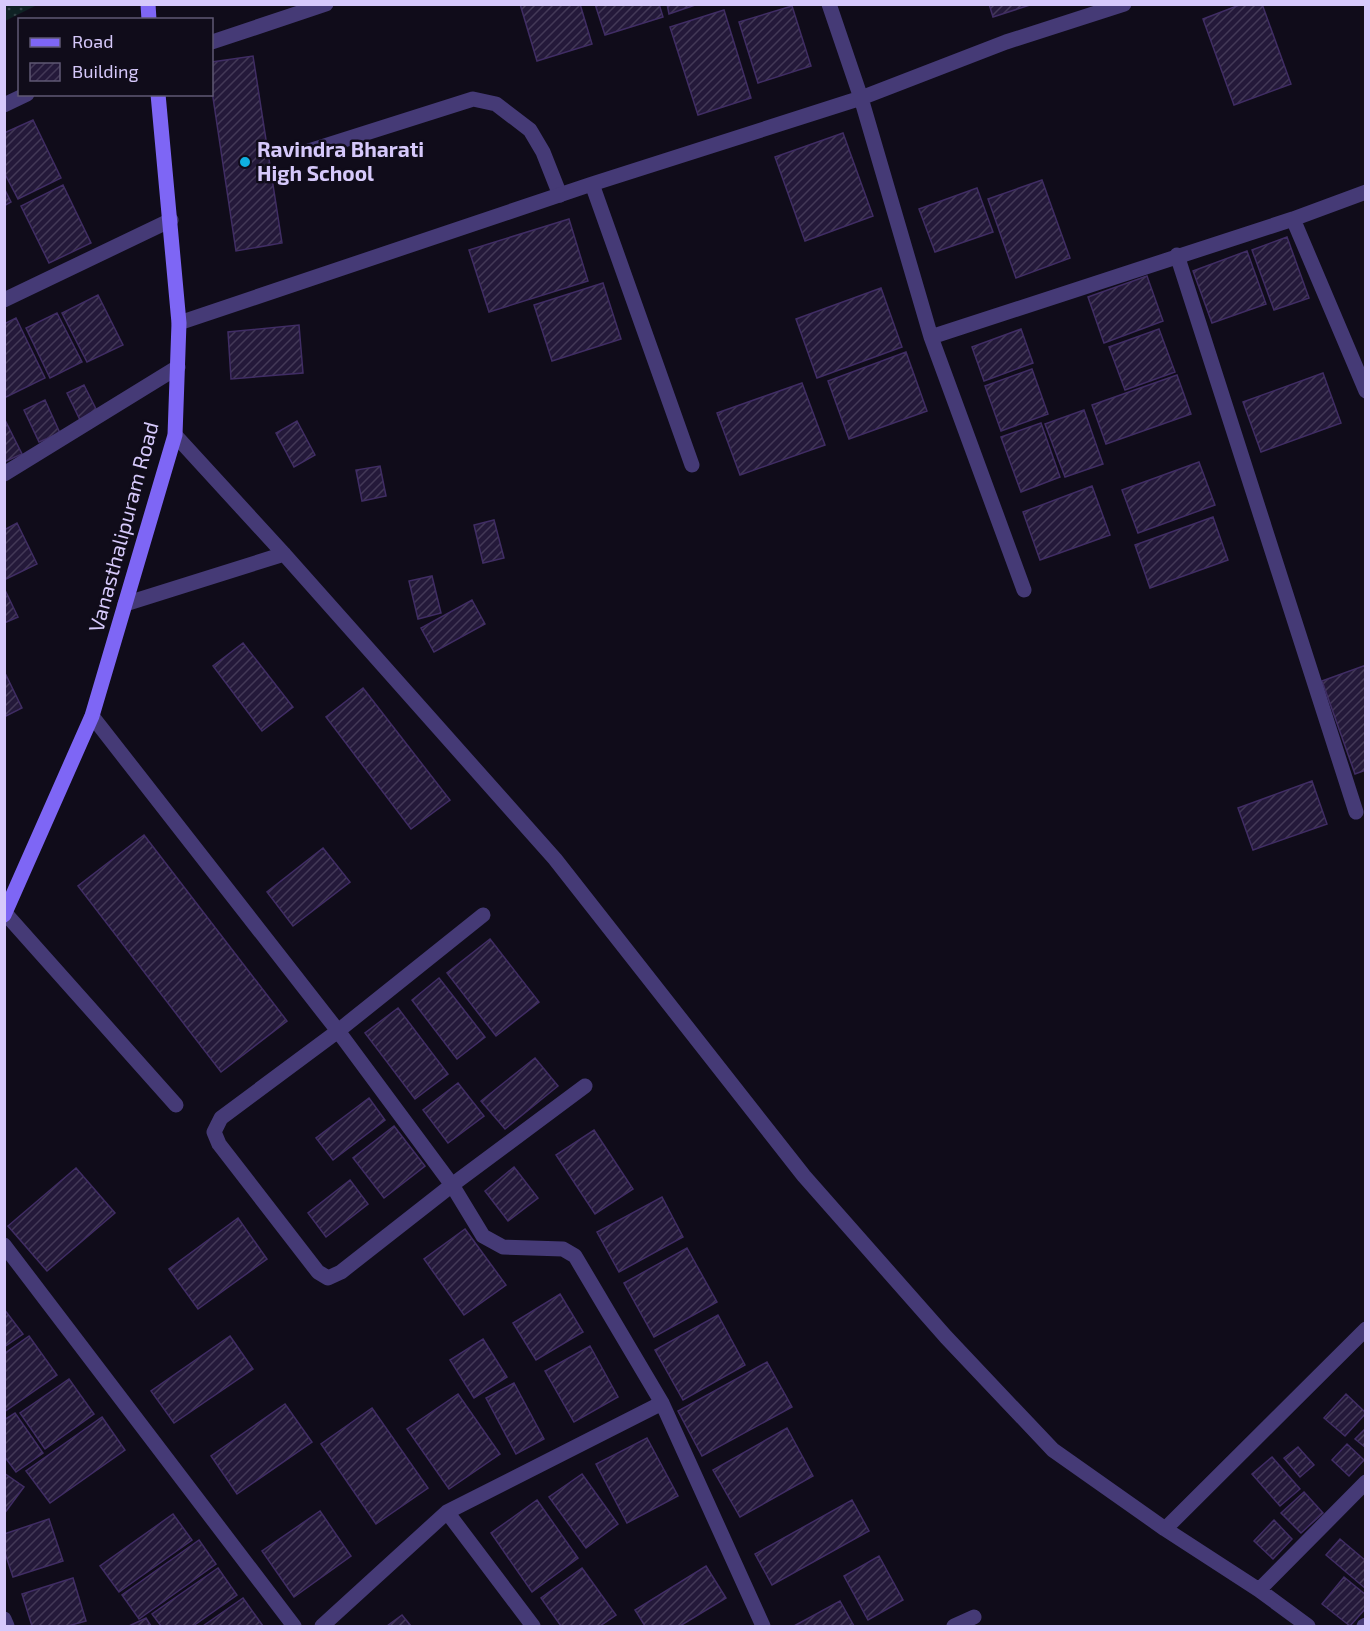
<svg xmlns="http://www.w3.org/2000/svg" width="1370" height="1631" font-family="'Exo 2',sans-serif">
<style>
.grass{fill:url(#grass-dots)}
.building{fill:url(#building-hatch);stroke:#402d64;stroke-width:1.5}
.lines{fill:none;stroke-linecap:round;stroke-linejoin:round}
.lane{stroke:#453a76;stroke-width:15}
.street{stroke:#453a76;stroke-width:15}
.secondary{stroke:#7e66f5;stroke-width:15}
.poi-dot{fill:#0fafe1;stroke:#100c1a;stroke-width:2}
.labels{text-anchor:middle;stroke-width:5;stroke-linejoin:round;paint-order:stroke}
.poi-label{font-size:21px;font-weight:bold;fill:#d6c9fb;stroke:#100c1a;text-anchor:start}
.street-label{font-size:21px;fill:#d6c9fb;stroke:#100c1a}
</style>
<defs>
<pattern id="grass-dots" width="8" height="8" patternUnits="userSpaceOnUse" patternTransform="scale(1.5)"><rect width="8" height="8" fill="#0f2224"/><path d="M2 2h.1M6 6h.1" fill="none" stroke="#314145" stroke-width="1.8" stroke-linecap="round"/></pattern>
<pattern id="building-hatch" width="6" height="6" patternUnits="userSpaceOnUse" patternTransform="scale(1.5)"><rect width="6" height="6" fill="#24193a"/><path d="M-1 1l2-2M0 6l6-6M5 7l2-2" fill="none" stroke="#433957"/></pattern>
</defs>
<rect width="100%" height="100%" fill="#100c1a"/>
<!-- grass -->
<path class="grass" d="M5,4H37V5L5,21Z"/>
<!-- building -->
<path class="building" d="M520,4H580L592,44L537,61Z
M595,4H659L663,17L605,35Z
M667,4H698L669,14Z
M989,4H1033L993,17Z
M1242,4H1262L1291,84L1234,105L1203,19Z
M792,6L811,66L758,83L739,22Z
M724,10L751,98L698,115L670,27Z
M253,56L282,243L236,251L212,91V62Z
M33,120L61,178L18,199L4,172V133Z
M843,133L873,216L805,241L775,157Z
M1042,180L1070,258L1016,278L988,199Z
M63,185L91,243L49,263L21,206Z
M4,188L11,202L4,206Z
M977,188L993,232L935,252L919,209Z
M569,219L588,281L489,312L469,250Z
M1287,237L1309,298L1274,310L1252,250Z
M1247,251L1266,304L1212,323L1193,271Z
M1147,276L1163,321L1104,343L1088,297Z
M603,283L621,339L552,361L534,305Z
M881,288L902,347L817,378L796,319Z
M98,295L123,345L87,362L62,313Z
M57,313L82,362L50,378L26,328Z
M16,318L45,378L4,398V324Z
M299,325L303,373L231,379L228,332Z
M1021,329L1033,363L984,381L972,347Z
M1159,329L1175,372L1125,390L1109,347Z
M906,352L927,411L849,439L828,381Z
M1032,369L1048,414L1001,431L985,386Z
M1323,373L1341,423L1261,452L1243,402Z
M1177,375L1191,414L1106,444L1092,405Z
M802,383L825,445L740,475L717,413Z
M84,385L98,413L81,422L67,393Z
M45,400L60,433L39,442L24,410Z
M1084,410L1103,464L1065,477L1045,424Z
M4,418L22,454L4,462Z
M297,421L315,455L294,467L276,433Z
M1041,423L1060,477L1021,492L1001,437Z
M1199,462L1215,505L1138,533L1122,490Z
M380,466L386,496L362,501L356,470Z
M1092,486L1110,535L1040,560L1023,512Z
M1213,517L1228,560L1150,588L1135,545Z
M494,520L504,558L483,563L474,525Z
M17,523L37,564L4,580V530Z
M432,576L441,613L418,619L409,581Z
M4,588L18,617L4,623Z
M472,600L485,624L434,652L421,628Z
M243,643L293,707L262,731L213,666Z
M1366,665V770L1355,774L1322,681Z
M6,675L22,708L4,717V676Z
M363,688L450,800L411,829L326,717Z
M1312,781L1327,824L1253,850L1238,808Z
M144,835L287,1021L221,1072L78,886Z
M323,848L350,882L293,926L267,892Z
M490,939L539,1002L496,1036L447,973Z
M439,978L485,1037L457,1059L412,1000Z
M398,1008L448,1074L415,1099L365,1033Z
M535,1058L558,1086L505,1129L481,1101Z
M458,1083L484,1116L448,1143L423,1110Z
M369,1098L385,1120L333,1160L316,1138Z
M394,1126L425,1166L384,1198L353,1158Z
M594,1130L633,1189L595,1214L556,1155Z
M514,1167L538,1198L508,1221L485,1191Z
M76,1168L115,1213L47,1271L8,1226Z
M350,1180L368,1204L326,1237L308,1213Z
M662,1197L683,1237L619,1272L597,1232Z
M238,1218L267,1259L198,1309L169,1269Z
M465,1229L506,1285L464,1315L424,1259Z
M687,1248L717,1302L654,1337L624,1283Z
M560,1294L583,1332L536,1360L513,1323Z
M4,1309L23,1334L4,1347Z
M718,1315L745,1365L683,1400L655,1350Z
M29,1336L57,1375L4,1412V1354Z
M230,1336L253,1369L174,1423L151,1391Z
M483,1339L507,1377L474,1398L450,1360Z
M590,1346L618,1397L574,1422L545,1371Z
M767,1362L792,1407L702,1456L678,1411Z
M69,1379L94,1414L45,1449L20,1413Z
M514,1383L544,1439L516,1454L486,1398Z
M458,1394L500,1454L449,1489L407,1429Z
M1346,1394L1366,1413L1345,1436L1324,1418Z
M285,1404L312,1442L237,1494L211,1456Z
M372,1408L428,1488L376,1524L321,1444Z
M15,1413L43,1453L16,1472L4,1456V1420Z
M102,1417L125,1450L50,1503L26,1471Z
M787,1428L813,1476L740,1517L713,1470Z
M1366,1428V1448L1355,1439Z
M647,1438L678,1496L627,1523L596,1464Z
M1347,1444L1364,1460L1349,1476L1332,1460Z
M1298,1447L1314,1465L1300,1477L1284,1458Z
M1272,1457L1300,1489L1280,1506L1252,1474Z
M4,1473L24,1487L4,1514Z
M582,1474L618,1524L586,1548L549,1497Z
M1304,1492L1323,1513L1301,1533L1281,1513Z
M537,1500L578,1558L532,1592L491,1533Z
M852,1500L869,1531L772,1585L755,1554Z
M320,1511L351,1556L294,1597L262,1551Z
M173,1514L192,1540L119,1592L100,1566Z
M49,1519L63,1561L13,1577L4,1550V1534Z
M1274,1520L1292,1539L1273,1559L1254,1541Z
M1340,1539L1366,1561V1589L1326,1555Z
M199,1540L216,1564L139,1619L122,1595Z
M879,1556L903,1600L868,1620L844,1576Z
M706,1566L726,1598L680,1626H645L635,1610Z
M218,1568L237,1595L193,1626H161L152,1614Z
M582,1568L616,1615L600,1626H561L541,1598Z
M1344,1577L1366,1595V1608L1350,1626L1322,1604Z
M73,1578L86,1621L68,1626H32L22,1594Z
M243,1598L263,1626H203Z
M840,1601L854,1626H794Z
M402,1615L411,1626H387Z
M146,1618L151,1626H129Z"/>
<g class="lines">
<!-- lane -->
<path class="lane" d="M309,151L473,99L496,104L530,130L543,152L560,195
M5,913L176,1105"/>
<!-- street -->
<path class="street" d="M829,4L861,98L931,337L1024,590
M212,42L326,4
M4,105L27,94
M592,184L692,465
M1293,219L1366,391
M1177,255L1356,812
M4,300L171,220
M179,323L592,184L861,98L1006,42L1124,4
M931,337L1293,219L1366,192
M175,435L284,554L555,859L804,1176L946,1337L1053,1450L1165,1529L1259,1590L1308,1626
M4,474L178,367
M125,604L284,554
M92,716L338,1031L452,1185L483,1236L503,1247L563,1249L575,1256L662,1403L763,1626
M483,915L338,1031L221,1118L214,1132L219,1144L318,1272L328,1278L341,1272L452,1185L585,1086
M4,1245L294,1626
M447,1512L533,1626
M1165,1529L1366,1329
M1259,1590L1366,1482
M4,1619L7,1626
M322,1626L447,1512L662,1403
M954,1626L974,1617
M1364,1626L1366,1625"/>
<!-- secondary -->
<path class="secondary" d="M148,4L149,20
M4,915L92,716L175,435L179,323L158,94"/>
</g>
<!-- markers -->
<circle class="poi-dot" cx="245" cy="162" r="6"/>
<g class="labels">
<!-- poi labels -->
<g class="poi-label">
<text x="257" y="157">Ravindra Bharati<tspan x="257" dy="24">High School</tspan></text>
</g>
<!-- street labels -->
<g class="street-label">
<text transform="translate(124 527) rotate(-75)" y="7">Vanasthalipuram Road</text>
</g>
</g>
<!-- border -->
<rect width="1370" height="1631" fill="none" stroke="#d6c9fb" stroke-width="12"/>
<!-- legend -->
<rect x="18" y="18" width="195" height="78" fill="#100c1a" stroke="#5f5874" stroke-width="1.5"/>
<rect x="30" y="38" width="30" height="9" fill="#7e66f5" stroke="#5f5874" stroke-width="1.5"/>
<text x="72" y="48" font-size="18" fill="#d6c9fb">Road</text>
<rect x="30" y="63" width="30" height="18" fill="url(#building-hatch)" stroke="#5f5874" stroke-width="1.5"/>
<text x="72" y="78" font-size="18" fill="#d6c9fb">Building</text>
</svg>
